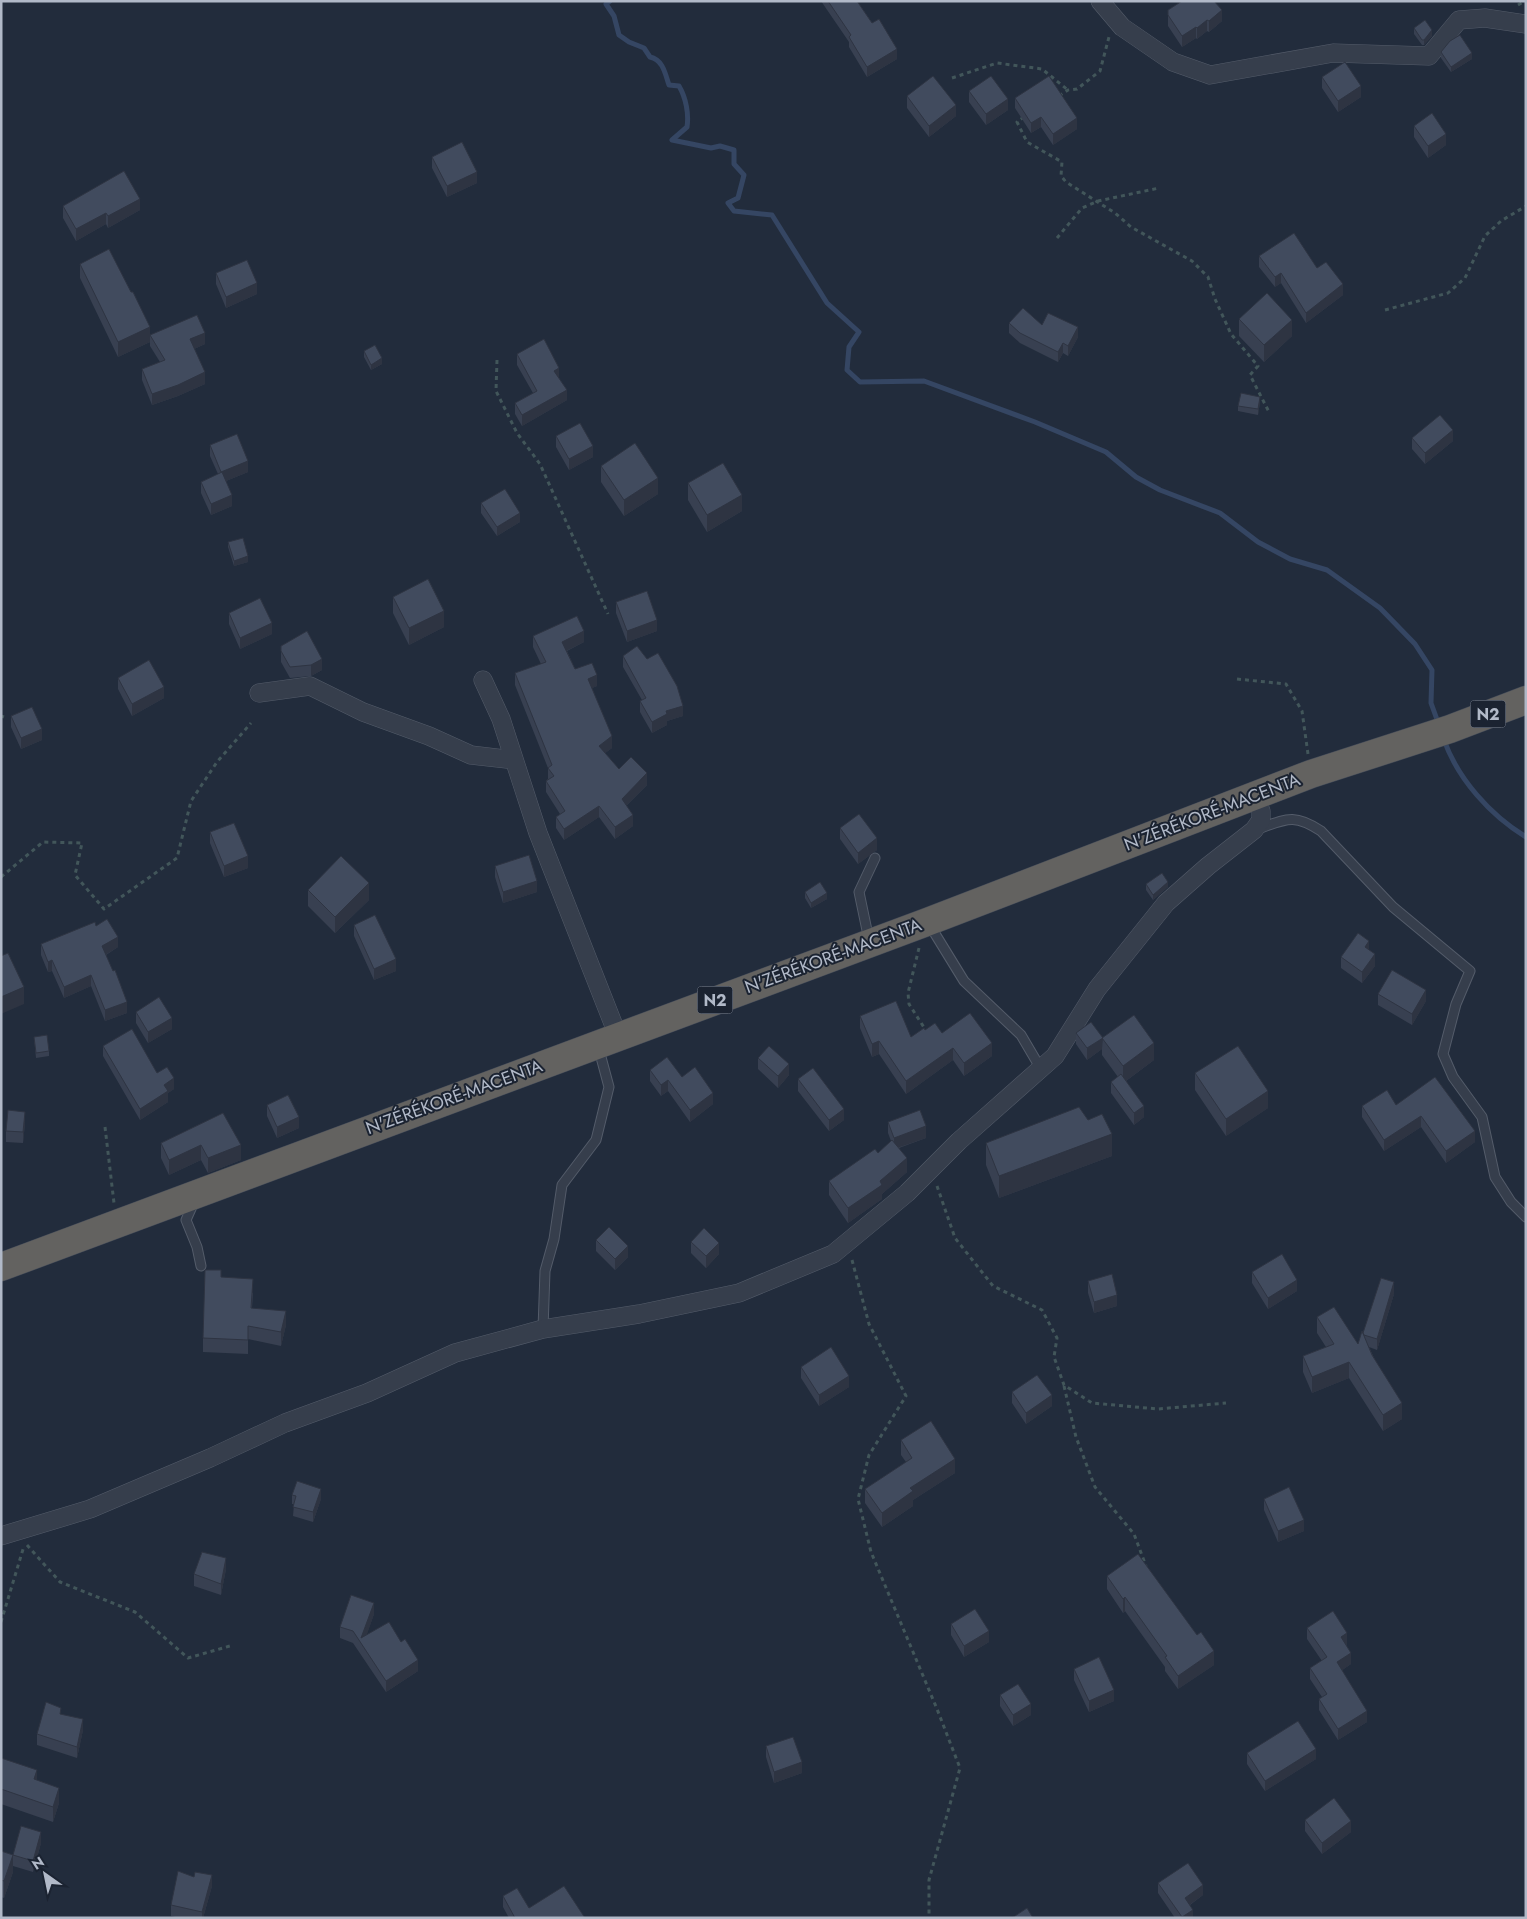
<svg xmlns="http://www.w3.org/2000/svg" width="1527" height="1919" font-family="Jost,sans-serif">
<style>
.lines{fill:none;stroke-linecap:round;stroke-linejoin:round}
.stream{stroke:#354663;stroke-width:5}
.service-casing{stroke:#545c6a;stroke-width:11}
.minor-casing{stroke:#545c6a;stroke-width:19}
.trunk-casing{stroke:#414957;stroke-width:29}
.path{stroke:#42565a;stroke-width:3;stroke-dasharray:4 4;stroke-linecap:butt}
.service{stroke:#363e4c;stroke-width:9}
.minor{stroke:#363e4c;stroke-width:18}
.trunk{stroke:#636260;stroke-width:28}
.wall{fill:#384051}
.shaded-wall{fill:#2e3442}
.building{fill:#414b5e;stroke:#2e3442}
.labels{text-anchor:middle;stroke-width:4;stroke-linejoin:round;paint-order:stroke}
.shield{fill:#1b2331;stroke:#848c9b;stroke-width:1}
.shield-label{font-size:16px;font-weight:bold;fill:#b1b9c8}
.street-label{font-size:18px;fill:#b1b9c8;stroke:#1b2331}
</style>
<rect width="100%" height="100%" fill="#222c3c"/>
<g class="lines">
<!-- stream -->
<path class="stream" d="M610,1L606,4L614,16L619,35L629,42L644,48L650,57C663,60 665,73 669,85L679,86C686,98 689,114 687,127L672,140L711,148L720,146L734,150V164L744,175L738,198L728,203L734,211L772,215L827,303L859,332L849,347L847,370L860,382L924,381L1035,422L1106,452L1136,477L1160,490L1220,513L1258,542L1290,559L1327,570L1380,608L1415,644L1432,670L1431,703L1439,725
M1444,740C1458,779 1490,815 1526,837"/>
<defs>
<path id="service" d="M1258,829C1286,819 1294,813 1321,831L1393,907L1470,971L1456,1004L1443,1054L1453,1077L1482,1117L1495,1177L1511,1202L1526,1217
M929,924L964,981L1021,1035L1041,1069
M869,940L859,892L875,858
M194,1202L186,1220L197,1247L201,1266
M543,1329L545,1271L554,1239L562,1185L596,1140L609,1087L598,1046"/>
<path id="minor" d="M1100,1L1122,27L1173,62L1210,75L1333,53L1429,56L1459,20L1485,18L1526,24
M483,680L501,719L538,833L618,1036
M259,693L310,686L363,712L429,736L471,755L514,760
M1,1536L90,1509L210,1458L285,1423L367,1393L455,1353L543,1329L639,1314L739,1293L833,1254L907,1193L959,1141L1055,1056L1097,989L1166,903L1208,866L1254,830L1261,820V811L1254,796"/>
<path id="trunk" d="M1,1267L927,922L1311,774L1450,729L1526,700"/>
</defs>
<!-- service casing -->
<use href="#service" class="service-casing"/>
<!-- minor casing -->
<use href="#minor" class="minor-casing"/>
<!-- trunk casing -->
<use href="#trunk" class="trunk-casing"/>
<!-- path -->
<path class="path" d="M1518,5L1525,1
M952,78L997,63L1042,69L1068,90
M1059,96L1068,90L1077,89L1100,71L1109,37
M1024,117L1017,122L1027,142L1062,162L1061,176L1066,182L1115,213L1131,227L1192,261L1208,277L1215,299L1231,334L1258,366L1250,375L1269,412
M1057,238L1082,208L1098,201L1159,188
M1385,310L1448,293L1465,278L1485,236L1501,221L1526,206
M497,360L496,391L517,433L540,464L608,614
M1237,679L1286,684L1302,711L1308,754
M1,716L4,717
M1,877L43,842L82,843L75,875L104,909L177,858L191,801L217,762L251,723
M919,948L908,993L909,1004L925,1029L923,1031
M105,1127L114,1203
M937,1186L955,1238L993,1286L1042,1310L1057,1338L1054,1357L1064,1385L1092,1403L1158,1409L1226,1403
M852,1260L869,1324L906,1396L869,1455L858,1499L871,1552L937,1709L960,1768L929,1880V1918
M1064,1386L1076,1437L1095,1487L1134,1534L1146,1566
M27,1545L60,1582L135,1612L188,1658L230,1646
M1,1622L24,1546"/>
<!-- service -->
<use href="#service" class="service"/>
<!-- minor -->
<use href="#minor" class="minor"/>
<!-- trunk -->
<use href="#trunk" class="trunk"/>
</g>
<!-- wall -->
<path class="wall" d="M821,1H857L897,59L867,77L849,47V42Z
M1168,10L1222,21L1209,32L1207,31L1197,39L1196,38L1182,47L1168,26Z
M1414,28L1432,36L1424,45H1422L1414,34Z
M1441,52L1472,59L1451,72L1441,58Z
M1322,77L1361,97L1338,112L1322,88Z
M969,91L1008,110L986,125L969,102Z
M907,96L956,116L929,137L907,108Z
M1015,98L1077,129L1053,145L1041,127L1031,133L1015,108Z
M1414,126L1446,145L1428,158L1414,137Z
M432,157L477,183L447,197L432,168Z
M63,206L140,210L108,228L106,224L76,241L63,218Z
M1259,256L1317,268L1343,295L1306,323L1281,283L1275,287L1259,267Z
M80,264L150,342L118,357L80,278Z
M216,273L257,294L226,308L216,284Z
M1239,319L1292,336L1264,362L1239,336Z
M1009,323L1042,325L1078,337L1068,356L1063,353L1058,362L1020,343L1009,333Z
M150,335L205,344L194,349L205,384L178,396L152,405L142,380V369L160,362L150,346Z
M364,351L382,364L371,370L364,357Z
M517,354L559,378L567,400L522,426L515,414V403L533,393L517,365Z
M1260,402L1258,415L1238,411V406Z
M556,436L593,457L569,470L556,447Z
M1412,438L1453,441L1425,464L1412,449Z
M210,445L248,472L226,481L232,506L211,515L201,493V482L218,474L210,456Z
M601,466L658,494L624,516L601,482Z
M688,483L742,511L707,532L688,500Z
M481,503L520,522L497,536L481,513Z
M228,542L248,562L234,566L228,547Z
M393,597L444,627L409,645L393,613Z
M616,602L657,631L627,642L616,613Z
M229,613L272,634L240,649L229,624Z
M533,636L584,642L567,651L575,669L597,686L592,688L612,748L605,753L619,769L647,785L626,806L633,826L615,839L599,817L564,840L556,828V817L560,814L546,792V781L548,779V768L515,685V673L541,664L533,647Z
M281,646L322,670L311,676L290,678L281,662Z
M623,656L683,716L667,721V725L652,733L640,712V701L642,700L623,667Z
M118,678L164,698L132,716L118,689Z
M11,716L42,740L21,749L11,727Z
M840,828L877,850L858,864L840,839Z
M210,832L248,868L224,877L210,843Z
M495,866L537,892L503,903L495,877Z
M1146,884L1168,887L1153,900L1146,890Z
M308,890L369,900L335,933L308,906Z
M805,892L827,899L811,908L805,898Z
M354,925L396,971L374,980L354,936Z
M96,926L118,947L106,955L127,1013L105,1021L91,986L64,998L52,971L48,972L41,955V944Z
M1369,950L1375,966L1362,983L1341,968V957Z
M1378,994L1426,1001L1412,1025L1378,1005Z
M136,1012L172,1029L148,1043L136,1023Z
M860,1016L911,1037L925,1030L942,1033L992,1056L964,1076L953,1060L906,1094L879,1054L872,1057L860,1028Z
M1076,1033L1103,1038L1154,1060L1126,1081L1144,1117L1134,1125L1111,1093V1082L1118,1077L1102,1055V1049L1087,1060L1076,1044Z
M34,1037L49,1051V1056L36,1058Z
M103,1046L157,1073L174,1089L168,1093V1102L140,1120L103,1056Z
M758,1058L789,1075L778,1088L758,1069Z
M650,1070L682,1077L713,1104L690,1122L668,1091L661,1096L650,1081Z
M1195,1073L1268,1108L1226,1136L1195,1090Z
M798,1079L844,1120L829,1131L798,1091Z
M267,1105L299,1128L277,1138L267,1116Z
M1396,1105L1475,1131V1142L1446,1163L1421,1127L1384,1151L1362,1117V1106Z
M223,1113L241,1160L208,1173L201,1160L169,1175L161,1158V1143Z
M888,1122L926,1138L899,1148L907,1172L882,1194V1199L848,1223L829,1195V1181L878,1153L891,1141L888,1133Z
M25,1123L23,1143L6,1142V1131Z
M986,1143L1112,1156L999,1198L986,1165Z
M596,1240L628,1257L615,1270L596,1251Z
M691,1242L719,1254L706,1268L691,1253Z
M1252,1272L1297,1291L1268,1309L1252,1283Z
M221,1277L253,1293L252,1308L286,1325L281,1346L248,1339V1354L203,1352V1338Z
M1088,1281L1117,1306L1094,1313L1088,1293Z
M1394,1294L1377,1350L1369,1347L1402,1419L1383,1431L1349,1378L1312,1393L1303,1372V1356L1326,1347L1317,1333V1317L1358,1344L1363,1333Z
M801,1367L849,1387L819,1406L801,1378Z
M1012,1392L1052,1406L1026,1424L1012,1403Z
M901,1440L955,1473L913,1500V1506L882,1527L865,1503V1489L906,1462L901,1455Z
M292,1495L321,1499L313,1522L293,1516L294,1504H292Z
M1264,1499L1304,1531L1278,1542L1264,1510Z
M226,1569L221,1595L194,1586V1574Z
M1107,1576L1197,1635L1214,1665L1178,1689L1165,1671V1667L1125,1611L1123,1613L1107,1589Z
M374,1614L366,1636L418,1671L386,1692L353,1643L340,1638V1627Z
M951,1624L989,1642L964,1657L951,1635Z
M1307,1628L1347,1644L1346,1645L1351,1664L1342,1670L1367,1722L1338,1740L1319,1710V1699L1322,1697L1310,1679V1668L1322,1661L1307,1639Z
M1074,1669L1114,1701L1089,1712L1074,1680Z
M1000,1695L1031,1715L1013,1726L1000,1706Z
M61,1714L83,1730L77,1758L37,1745V1734Z
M766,1746L802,1773L774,1783L766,1757Z
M1247,1753L1316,1759L1265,1791L1247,1764Z
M1,1758L37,1780L59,1803L53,1822L1,1804Z
M1305,1820L1351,1832L1322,1854L1305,1831Z
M41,1843L33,1872L13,1866V1872L4,1898L1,1897V1851L13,1855Z
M194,1877L212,1886L203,1918H179L171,1916V1905Z
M1158,1883L1203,1895L1190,1905L1193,1918H1175L1158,1893Z
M503,1896L529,1908L585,1918H509L503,1907Z"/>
<!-- shaded-wall -->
<path class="shaded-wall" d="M1222,10V21L1209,32V21Z
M1207,20V31L1197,39V28Z
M1196,27V38L1182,47V36Z
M1432,30V36L1424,45V40Z
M897,49V59L867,77V67Z
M1472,53V59L1451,72V67Z
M1361,86V97L1338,112V101Z
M1008,99V110L986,125V114Z
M956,105V116L929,137V126Z
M1041,117V127L1031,133V123Z
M1077,118V129L1053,145V134Z
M1446,134V145L1428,158V146Z
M477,172V183L447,197V186Z
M140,199V210L108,228V216Z
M106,213V224L76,241V229Z
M1281,273V283L1275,287V277Z
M257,283V294L226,308V297Z
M1343,284V295L1306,323V313Z
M1292,320V336L1264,362V345Z
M150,327V342L118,357V342Z
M1078,327V337L1068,356V346Z
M205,333V344L190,351V339Z
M1063,343V353L1058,362V352Z
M382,358V364L371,370V365Z
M559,368V379L554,371Z
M205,372V384L178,396L152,405V394Z
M567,390V400L522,426V415Z
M1260,397V402L1258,415V409Z
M1453,430V441L1425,464V453Z
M593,446V457L569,470V459Z
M248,461V472L221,483V472Z
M658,478V494L624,516V500Z
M232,495V506L211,515V504Z
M742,495V511L707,532V515Z
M520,513V522L497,536V527Z
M248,556V562L234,566V561Z
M444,611V627L409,645V628Z
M657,620V631L627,642V631Z
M272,623V634L240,649V638Z
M584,631V642L562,653V642Z
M322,659V670L311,676V665Z
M597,675V686L588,690V679Z
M164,687V698L132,716V704Z
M683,706V716L667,721V725L652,733V722L666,711Z
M42,729V740L21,749V738Z
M612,736V748L599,758V746Z
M647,773V785L622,810V799Z
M599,806V817L564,840V829Z
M633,815V826L615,839V827Z
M877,838V850L858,864V853Z
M248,856V868L224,877V866Z
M537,881V892L503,903V892Z
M1168,882V887L1153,900V895Z
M369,883V900L335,933V917Z
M827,893V899L811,908V903Z
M118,937V947L102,957V946Z
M1369,941V952L1365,947Z
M1375,954V966L1362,983V972Z
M396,959V971L374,980V969Z
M52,960V971L48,972V962Z
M91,975V986L64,998V987Z
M24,987V1004L1,1014V997Z
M1426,990V1001L1412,1025V1014Z
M127,1002V1013L105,1021V1010Z
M172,1018V1029L148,1043V1032Z
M1103,1038L1102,1049L1087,1060V1048Z
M879,1041V1054L872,1057V1044Z
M992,1043V1056L964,1076V1063Z
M1154,1043V1060L1123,1083V1066Z
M953,1048V1060L906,1094V1081Z
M789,1064V1075L778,1088V1076Z
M174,1078V1089L168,1093V1102L140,1120V1109L164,1085Z
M668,1080V1091L661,1096V1085Z
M1268,1091V1108L1226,1136V1119Z
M713,1093V1104L690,1122V1110Z
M1144,1106V1117L1134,1125V1113Z
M844,1109V1120L829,1131V1120Z
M25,1112V1123L23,1143V1132Z
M1421,1116V1127L1384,1151V1140Z
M299,1117V1128L277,1138V1127Z
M926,1126V1138L894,1149V1138Z
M1475,1131V1142L1446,1163V1151Z
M1112,1134V1156L999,1198V1176Z
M201,1145V1160L169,1175V1160Z
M241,1145V1160L208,1173V1158Z
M907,1158V1172L882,1194V1199L848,1223V1208Z
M719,1243V1254L706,1268V1256Z
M628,1246V1257L615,1270V1259Z
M1297,1280V1291L1268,1309V1298Z
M1394,1282V1294L1377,1350V1339Z
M1117,1295V1306L1094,1313V1302Z
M286,1311V1325L281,1346V1332Z
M1349,1362V1378L1312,1393V1377Z
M849,1376V1387L819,1406V1395Z
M1052,1395V1406L1026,1424V1413Z
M1402,1403V1419L1383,1431V1415Z
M955,1459V1473L913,1500V1506L882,1527V1513L910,1488Z
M321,1489V1499L313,1522V1512Z
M1304,1520V1531L1278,1542V1531Z
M226,1558V1569L221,1595V1584Z
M1125,1597V1611L1123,1613V1599Z
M374,1603V1614L363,1646L361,1638Z
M989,1631V1642L964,1657V1646Z
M1347,1633V1644L1341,1648V1637Z
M1214,1651V1665L1178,1689V1676Z
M1351,1653V1664L1337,1674V1662Z
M418,1660V1671L386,1692V1681Z
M1114,1690V1701L1089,1712V1701Z
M1031,1704V1715L1013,1726V1715Z
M1367,1711V1722L1338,1740V1729Z
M83,1719V1730L77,1758V1747Z
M1316,1749V1759L1265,1791V1781Z
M802,1762V1773L774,1783V1772Z
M37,1770V1785L34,1779Z
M59,1788V1803L53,1822V1807Z
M1351,1821V1832L1322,1854V1843Z
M41,1832V1843L33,1872V1861Z
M13,1855V1872L4,1898V1881Z
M212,1875V1886L203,1918H202V1912Z
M1203,1885V1895L1185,1908V1898Z
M1193,1910V1918H1182V1917Z"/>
<!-- building -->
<path class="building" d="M828,1H857L872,23L879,19L897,49L867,67L849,37L851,35Z
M1182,1H1214L1222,10L1209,21L1207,20L1197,28L1196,27L1182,36L1168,15V10Z
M1425,20L1432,30L1424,40H1422L1414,28Z
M1460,35L1472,53L1451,67L1441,52L1450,41Z
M1345,62L1361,86L1338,101L1322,77Z
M933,76L956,105L929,126L907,96Z
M991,76L1008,99L986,114L969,91Z
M1049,76L1077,118L1053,134L1041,117L1031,123L1015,98Z
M1432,113L1446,134L1428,146L1414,126Z
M462,142L477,172L447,186L432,157Z
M124,171L140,199L108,216L106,213L76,229L63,206Z
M1294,233L1317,268L1326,262L1343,284L1306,313L1281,273L1275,277L1259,256Z
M109,249L131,292H133L150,327L118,342L80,264Z
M247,260L257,283L226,297L216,273Z
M1267,293L1292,320L1264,345L1239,319Z
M1023,308L1042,325L1048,313L1078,327L1068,346L1063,343L1058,352L1020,333L1009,323Z
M197,315L205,333L190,339L205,372L178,385L152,394L142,369L165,360L150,335Z
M544,339L559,368L554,371L567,390L522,415L515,403L537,391L517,354Z
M375,345L382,358L371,365L364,351Z
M1241,393L1260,397L1258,409L1238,406Z
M1440,415L1453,430L1425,453L1412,438Z
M580,423L593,446L569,459L556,436Z
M237,434L248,461L221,472L210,445Z
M635,443L658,478L624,500L601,466Z
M723,463L742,495L707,515L688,483Z
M222,472L232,495L211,504L201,482Z
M505,489L520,513L497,527L481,503Z
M243,538L248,556L234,561L228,542Z
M428,579L444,611L409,628L393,597Z
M647,591L657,620L627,631L616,602Z
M260,598L272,623L240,638L229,613Z
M577,616L584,631L562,642L575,669L592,663L597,675L588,679L612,736L599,746L619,769L631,757L647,773L622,799L633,815L615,827L599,806L564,829L556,817L565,811L546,781L554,776L548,768L552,765L515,673L546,662L533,636Z
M307,631L322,659L311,665L290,667L281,651V646Z
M637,646L647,659L658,653L677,686L683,706L666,711L667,714L652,722L640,701L646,698L623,656Z
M149,660L164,687L132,704L118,678Z
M32,707L42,729L21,738L11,716Z
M859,814L877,838L858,853L840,828Z
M234,823L248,856L224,866L210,832Z
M529,855L537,881L503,892L495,866Z
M341,856L369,883L335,917L308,890Z
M1162,873L1168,882L1153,895L1146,884Z
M820,882L827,893L811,903L805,892Z
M375,915L396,959L374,969L354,925Z
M107,919L118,937L102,946L113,971L115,970L127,1002L105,1010L91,975L64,987L52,960L48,962L41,944L95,922L96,926Z
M1358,933L1369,941L1365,947L1375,954L1362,972L1341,957Z
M8,953L24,987L1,997V956Z
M1392,970L1426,990L1412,1014L1378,994Z
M159,997L172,1018L148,1032L136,1012Z
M896,1001L911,1037L924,1028L925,1030L935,1023L942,1033L970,1013L992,1043L964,1063L953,1048L906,1081L879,1041L872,1044L860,1016Z
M1134,1015L1154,1043L1123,1066L1102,1038Z
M1091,1022L1103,1038L1087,1048L1076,1033Z
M132,1029L157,1073L167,1067L174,1078L164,1085L168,1091L140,1109L103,1046Z
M47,1035L49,1051L36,1053L34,1037Z
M769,1046L789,1064L778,1076L758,1058Z
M1238,1046L1268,1091L1226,1119L1195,1073Z
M667,1057L682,1077L695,1067L713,1093L690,1110L668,1080L661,1085L650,1070Z
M813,1068L844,1109L829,1120L798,1079Z
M1121,1074L1144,1106L1134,1113L1111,1082Z
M1435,1077L1475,1131L1446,1151L1421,1116L1384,1140L1362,1106L1387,1090L1396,1105Z
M288,1095L299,1117L277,1127L267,1105Z
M1079,1107L1088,1120L1102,1114L1112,1134L999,1176L986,1143Z
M8,1110L25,1112L23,1132L6,1131Z
M920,1110L926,1126L894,1138L888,1122Z
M223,1113L241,1145L208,1158L201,1145L169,1160L161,1143Z
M892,1140L907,1158L880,1181L882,1185L848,1208L829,1181L875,1149L878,1153Z
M609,1227L628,1246L615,1259L596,1240Z
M704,1228L719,1243L706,1256L691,1242Z
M1282,1254L1297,1280L1268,1298L1252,1272Z
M205,1270H221V1277L253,1279L251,1308L286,1311L281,1332L248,1326V1340L203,1338Z
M1112,1274L1117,1295L1094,1302L1088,1281Z
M1381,1278L1394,1282L1377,1339L1364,1335L1363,1333Z
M1334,1307L1358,1344L1362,1331L1372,1355L1402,1403L1383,1415L1349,1362L1312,1377L1303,1356L1334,1344L1317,1317Z
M831,1347L849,1376L819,1395L801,1367Z
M1037,1375L1052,1395L1026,1413L1012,1392Z
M931,1421L955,1459L910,1488L913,1491L882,1513L865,1489L912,1458L901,1440Z
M297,1481L321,1489L313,1512L293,1507L296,1496L292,1495Z
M1289,1487L1304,1520L1278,1531L1264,1499Z
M202,1552L226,1558L221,1584L194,1574Z
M1138,1554L1197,1635L1201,1632L1214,1651L1178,1676L1165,1657L1167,1656L1125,1597L1123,1599L1107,1576Z
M351,1595L374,1603L361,1638L389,1622L401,1642L405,1639L418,1660L386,1681L353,1631L340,1627Z
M975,1609L989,1631L964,1646L951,1624Z
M1333,1611L1347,1633L1341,1637L1351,1653L1337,1662L1367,1711L1338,1729L1319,1699L1327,1694L1310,1668L1327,1657L1307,1628Z
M1099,1657L1114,1690L1089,1701L1074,1669Z
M1018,1684L1031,1704L1013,1715L1000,1695Z
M46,1702L61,1708L60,1714L83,1719L77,1747L37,1734Z
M1298,1721L1316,1749L1265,1781L1247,1753Z
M793,1737L802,1762L774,1772L766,1746Z
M1,1758L37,1770L34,1779L59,1788L53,1807L1,1789Z
M1334,1798L1351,1821L1322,1843L1305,1820Z
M21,1826L41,1832L33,1861L13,1855Z
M1,1851L13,1855L4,1881L1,1880Z
M1188,1863L1203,1885L1185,1898L1193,1910L1182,1917L1158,1883Z
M178,1871L194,1877L195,1872L212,1875L202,1912L171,1905Z
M564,1886L585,1918H515L503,1896L517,1888L529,1908Z
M1027,1908L1033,1918H1012Z"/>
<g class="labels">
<!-- shield labels -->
<g class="shield">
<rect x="1470.5" y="700.5" width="35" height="27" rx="4"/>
<rect x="697.5" y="986.5" width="35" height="27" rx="4"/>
</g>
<g class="shield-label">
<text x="1488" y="720">N2</text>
<text x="715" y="1006">N2</text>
</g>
<!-- street labels -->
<g class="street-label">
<text transform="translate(1212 812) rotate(-21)" y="6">N'ZÉRÉKORÉ-MACENTA</text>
<text transform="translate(833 956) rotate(-20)" y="6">N'ZÉRÉKORÉ-MACENTA</text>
<text transform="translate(454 1097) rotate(-20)" y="6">N'ZÉRÉKORÉ-MACENTA</text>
</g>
</g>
<!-- border -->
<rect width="1527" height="1919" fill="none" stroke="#b1b9c8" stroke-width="5"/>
<!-- north arrow -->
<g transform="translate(45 1874) rotate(327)" stroke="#1b2331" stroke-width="4" paint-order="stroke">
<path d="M0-4L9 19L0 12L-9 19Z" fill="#b1b9c8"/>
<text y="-8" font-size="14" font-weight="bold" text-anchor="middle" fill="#b1b9c8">N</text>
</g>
</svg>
